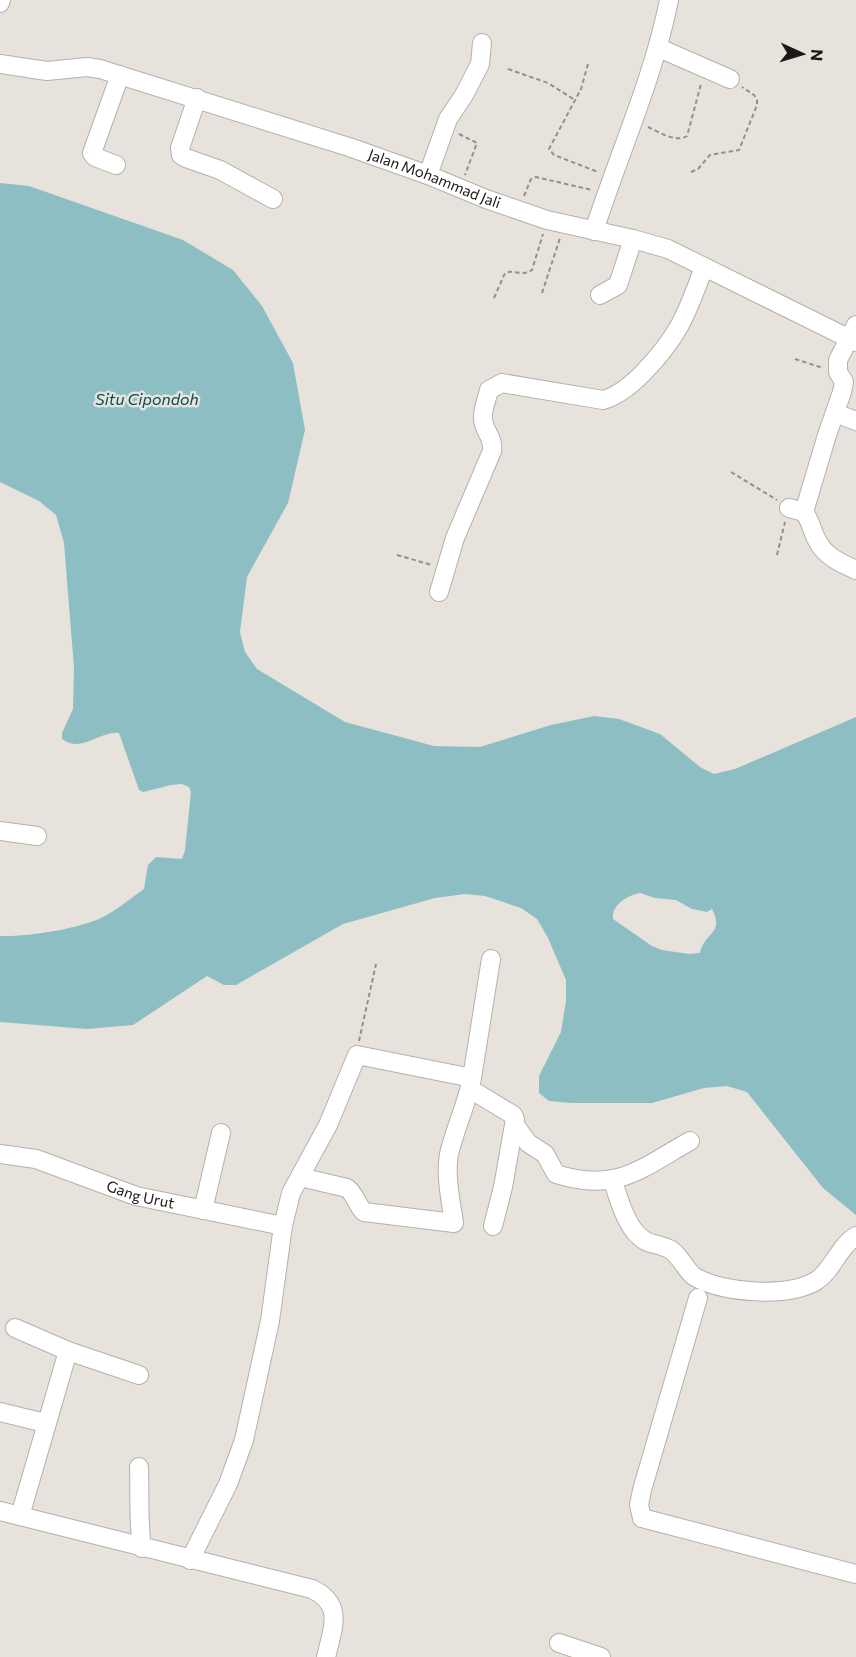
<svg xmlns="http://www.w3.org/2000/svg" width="856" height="1657" font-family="Commissioner,sans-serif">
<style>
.water{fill:#8cbec3;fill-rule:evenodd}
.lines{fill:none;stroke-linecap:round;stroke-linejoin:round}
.minor-casing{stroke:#b4b1aa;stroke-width:20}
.path{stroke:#93908a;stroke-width:2;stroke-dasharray:4.5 3;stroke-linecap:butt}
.minor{stroke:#fff;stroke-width:18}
.labels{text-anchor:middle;stroke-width:5;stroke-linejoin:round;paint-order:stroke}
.street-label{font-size:15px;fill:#1a1916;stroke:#e7e3dc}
.water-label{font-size:16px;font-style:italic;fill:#004d54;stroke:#e7e3dc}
</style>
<rect width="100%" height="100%" fill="#e7e3dc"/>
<!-- water -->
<path class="water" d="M0,183L29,186L183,240L233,270L262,306L293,363L305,430L288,503L247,577L240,632L245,652L257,669L345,722L434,746L480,747L551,725L594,716L619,719L660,734L700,767L714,774L735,769L856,717V1215L823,1188L747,1092L727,1086L704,1088L652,1103H571L549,1101L539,1093V1076L561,1032L566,1001V980L548,938L537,919L521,908L485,896L465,894L435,898L343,924L236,985H224L207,976L133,1025L87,1029L0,1022V936C27,937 77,929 101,918C116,911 131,898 144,889L148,865L156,857L182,859L185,850L191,792L189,787L182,784L171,785L143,792L139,790L119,733C101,730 81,754 62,739V733L73,709L74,668L64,543L56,515L39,501L0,482ZM640,893L655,898L676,900L692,909L707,912L712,909C725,934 704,932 700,953L689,954L662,950L652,946L613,919C611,905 628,895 640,893Z"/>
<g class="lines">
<defs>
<g id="minor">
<path d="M0,3L1,0"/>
<path d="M659,48L730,79"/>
<path id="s1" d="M0,64L47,71L87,67L100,69L349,147L428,175L486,199L547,220L633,239L668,249L856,342"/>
<path d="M197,98L180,148L181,155L186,158L220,170L273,199"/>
<path d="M116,165L95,157L92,153L120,75"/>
<path d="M428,175L448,119L464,95L480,64L482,43"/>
<path d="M594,231C619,153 653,80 669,0"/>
<path d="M600,295L618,285L633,239"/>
<path d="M835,413L856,421"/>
<path d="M789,508L804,512L827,435L842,392L844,382L838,372V360L856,325"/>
<path d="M804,512C811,521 812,532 818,542C826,557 841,563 856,570"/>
<path d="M439,592L455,538L492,451C494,437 484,432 483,419C482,410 487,399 489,390L502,383L603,400C618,396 630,386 641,375C678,338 687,314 704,267"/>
<path d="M0,831L37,836"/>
<path d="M470,1089L513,1115L515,1119L503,1187L493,1226"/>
<path d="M515,1125L528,1143L545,1154L556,1174C617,1193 640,1169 690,1141"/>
<path id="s2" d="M0,1154L36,1159L136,1196L283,1226"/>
<path d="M300,1177L347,1188C356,1195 356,1204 364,1212L454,1223C451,1201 445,1176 449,1154C455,1128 467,1104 472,1078"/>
<path d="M613,1181C618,1197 624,1218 635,1232C649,1247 651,1241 667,1248C680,1253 686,1272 695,1277C724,1293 787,1298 816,1281C833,1270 839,1246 856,1236"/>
<path d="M203,1210L221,1133"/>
<path d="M698,1298L642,1490L639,1505L642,1518L856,1574"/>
<path d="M15,1328L68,1351"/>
<path d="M0,1412L45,1423"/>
<path d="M139,1467C140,1494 138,1521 142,1548"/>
<path d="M0,1511L312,1589C344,1604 333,1628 326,1657"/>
<path d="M20,1516L68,1351L139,1375"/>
<path d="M190,1560L228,1484L244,1440L270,1321L283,1226L291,1193L328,1125L357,1055L472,1078L491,959"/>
<path d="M559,1643L601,1657"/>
</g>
</defs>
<!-- minor casing -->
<use href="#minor" class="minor-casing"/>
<!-- path -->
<path class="path" d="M588,64L581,89L549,149L554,155L598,172
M508,69L548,83L575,100
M648,127C659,132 676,143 687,136L701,84
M459,134L477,143L465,175
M691,172L698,169L710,155L739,150L757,105V99L754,95L742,87
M524,196L531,179L536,177L592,190
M542,293L560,238
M494,298L505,273C514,269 523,277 532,270L543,234
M795,359L823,368
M731,472L777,500
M397,555L432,565
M777,555L785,522
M359,1041L376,964"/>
<!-- minor -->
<use href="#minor" class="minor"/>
</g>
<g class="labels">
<!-- street labels -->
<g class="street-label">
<text dy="5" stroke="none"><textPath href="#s1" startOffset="453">Jalan Mohammad Jali</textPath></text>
<text dy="5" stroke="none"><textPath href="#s2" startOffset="147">Gang Urut</textPath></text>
</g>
<!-- water labels -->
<g class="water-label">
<text x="147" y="405">Situ Cipondoh</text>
</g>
</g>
<!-- north arrow -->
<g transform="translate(802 54) rotate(94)" stroke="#e7e3dc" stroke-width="4.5" paint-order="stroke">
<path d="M0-4.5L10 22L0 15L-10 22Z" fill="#1a1916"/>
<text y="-9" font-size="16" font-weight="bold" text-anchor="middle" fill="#1a1916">N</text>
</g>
</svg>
